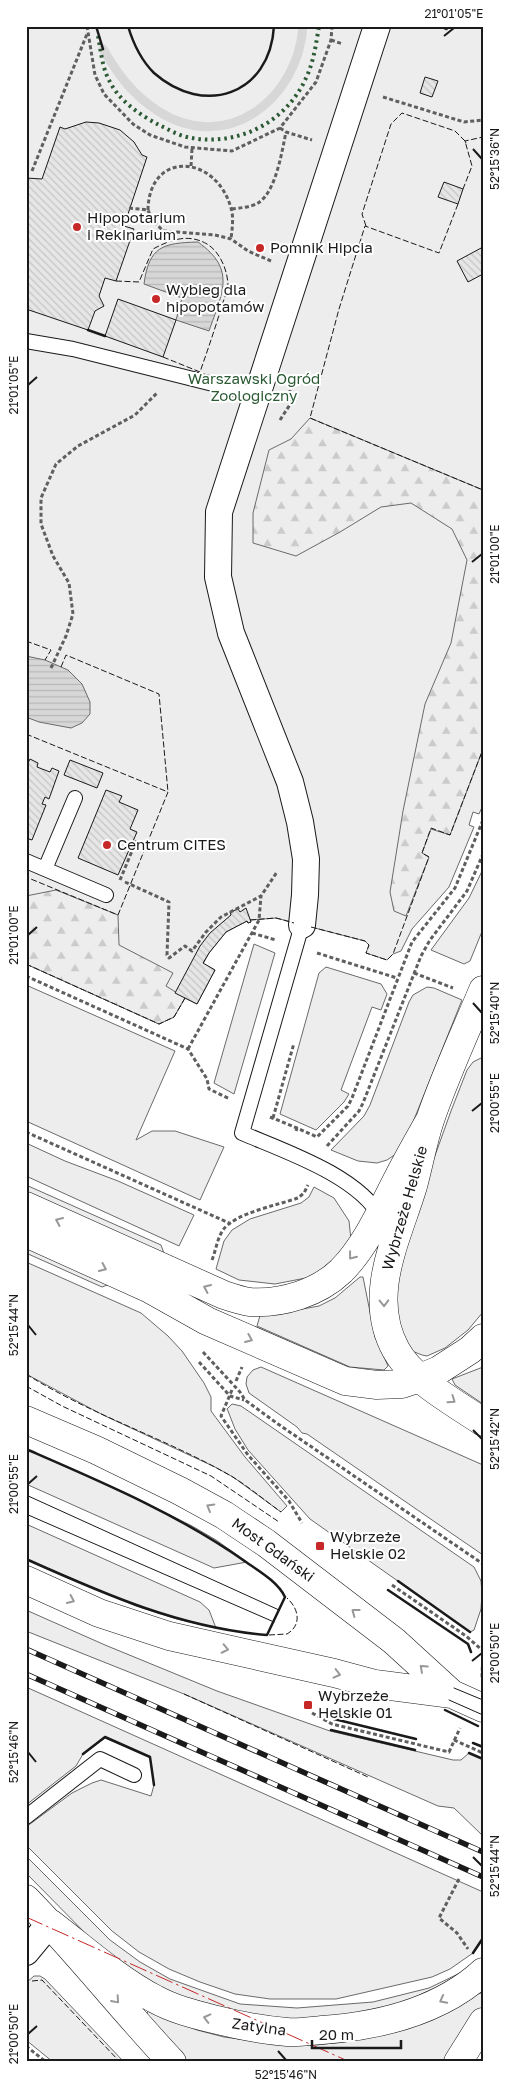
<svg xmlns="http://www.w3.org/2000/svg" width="509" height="2088" font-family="'Golos Text',sans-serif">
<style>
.built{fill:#ededed;stroke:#6a6a6a}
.forest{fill:url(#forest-firs);stroke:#6a6a6a}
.water{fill:url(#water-rules);stroke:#6a6a6a}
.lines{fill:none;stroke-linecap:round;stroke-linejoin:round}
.stream{stroke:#d7d7d7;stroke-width:9}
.building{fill:url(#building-back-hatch);stroke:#1a1a1a}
.lane-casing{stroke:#1a1a1a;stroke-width:16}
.street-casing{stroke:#1a1a1a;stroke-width:28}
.secondary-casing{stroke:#1a1a1a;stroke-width:29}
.path{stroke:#5f5f5f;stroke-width:3;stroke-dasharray:4 2.5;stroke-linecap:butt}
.lane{stroke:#fff;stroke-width:14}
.street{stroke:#fff;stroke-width:26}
.secondary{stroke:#fff;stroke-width:28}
.tram{stroke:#1a1a1a;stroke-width:1}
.rail-casing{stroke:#1a1a1a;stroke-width:5.5}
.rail{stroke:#fff;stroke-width:4;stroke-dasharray:11;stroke-linecap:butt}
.hedge{stroke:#2b5a34;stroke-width:4;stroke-dasharray:2.5 4;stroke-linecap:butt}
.fence{stroke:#1a1a1a;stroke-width:1;stroke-dasharray:6 2.5;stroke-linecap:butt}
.wall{stroke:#1a1a1a;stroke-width:2.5}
.power{stroke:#c62828;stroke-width:1;stroke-dasharray:18 4 2.5 4;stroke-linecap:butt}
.oneway{stroke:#989898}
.ticks{fill:none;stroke:#1a1a1a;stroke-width:2}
.poi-dot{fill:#c62828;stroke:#fff;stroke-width:2}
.labels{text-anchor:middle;stroke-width:4;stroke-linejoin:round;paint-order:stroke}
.poi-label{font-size:15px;fill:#1a1a1a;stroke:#fff;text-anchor:start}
.park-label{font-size:15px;fill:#2b5a34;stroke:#fff}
.street-label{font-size:15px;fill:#1a1a1a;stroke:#fff}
.neatline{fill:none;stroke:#1a1a1a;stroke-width:2}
.ticks-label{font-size:12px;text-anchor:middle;fill:#1a1a1a}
</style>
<defs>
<pattern id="forest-firs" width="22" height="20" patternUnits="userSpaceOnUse" patternTransform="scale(1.25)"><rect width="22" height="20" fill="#ededed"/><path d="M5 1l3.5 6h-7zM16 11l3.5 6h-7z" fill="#cbcbcb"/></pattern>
<pattern id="water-rules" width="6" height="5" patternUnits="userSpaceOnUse" patternTransform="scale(1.25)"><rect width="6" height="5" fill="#d7d7d7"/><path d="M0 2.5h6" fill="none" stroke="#b8b8b8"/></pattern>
<pattern id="building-back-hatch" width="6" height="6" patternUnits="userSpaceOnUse" patternTransform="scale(1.25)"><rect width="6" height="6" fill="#e6e6e6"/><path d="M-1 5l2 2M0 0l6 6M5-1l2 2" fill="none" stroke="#c5c5c5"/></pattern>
</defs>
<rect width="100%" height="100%" fill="#fff"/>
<!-- built -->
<path class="built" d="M26,26H483V805L479,814L473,812L469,825L474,827L449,887L412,929L401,951L393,954L387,960L366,953L369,945L365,941L276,918L250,920L251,922L248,923L247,921L226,932L209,953L203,964L215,970L197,1004L185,998L174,1017L159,1024L26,964Z
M483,869V929L470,961L464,964L431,950L469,898Z
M254,944L275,953L234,1094L214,1083Z
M326,967L381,984L387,994L381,1010L372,1007L341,1090L349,1094L344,1102L316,1130L280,1114L319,973Z
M26,985L175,1051L136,1140L152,1131H175L224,1147L200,1200L26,1121Z
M427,987L434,988L462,1000L405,1142L396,1154L387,1160L377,1163L358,1161L331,1150L364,1116L370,1105L409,1002L413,995Z
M483,1057V1312L468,1330L445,1348L427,1356L422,1355L412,1351L400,1329L394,1289L423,1189L451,1111L467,1070L473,1062Z
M26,1143L65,1161L118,1181L194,1215L179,1246L26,1176Z
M26,1185L161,1245L166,1259L26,1197Z
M314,1187L334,1198L349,1221L351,1240L342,1255L311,1277L275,1284L239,1280L216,1269L224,1241L232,1230L250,1219L301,1203L309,1197Z
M26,1242L115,1282L102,1287L26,1253Z
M26,1262L141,1313L168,1336L182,1351L204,1383L211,1397V1411L245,1457L287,1506L281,1512L233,1477L215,1467L103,1415L26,1374Z
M360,1277H363L375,1337L388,1366L384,1370L350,1367L257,1326L261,1312L280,1313L319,1306L335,1298Z
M261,1367L483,1465V1555L307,1434L302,1433L297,1427L249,1393L246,1384L247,1377L253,1370Z
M483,1367V1404L455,1385L452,1379Z
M232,1404L241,1406L474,1567L481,1581L482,1593L481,1609L474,1630L470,1632L310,1519L248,1450L235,1429L228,1411L227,1409Z
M26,1449L128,1494L192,1526L216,1540L247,1562L214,1568L26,1484Z
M26,1524L200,1602L209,1610L216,1628L177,1619L136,1606L26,1559Z
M26,1610L105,1645L217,1691L330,1731L453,1760H461L469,1753L483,1759V1836L454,1808L438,1806L184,1694L26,1631Z
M26,1687L483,1892V1938L473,1953L450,1969L432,1977L336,1999H270L235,1994L200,1982L169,1969L139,1952L112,1931L26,1845V1827L72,1793L92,1783L101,1780L151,1796L154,1785L150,1757L105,1738L83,1754L76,1766L26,1805Z
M26,1856L110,1940L140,1962L170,1979L240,2004L297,2008L373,2002L429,1988L460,1973L441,1985L398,2005L330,2019L267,2020L181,1996L154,1985L96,1944L26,1873Z
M34,1976H40L45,1979L124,2062H53L26,2040V1983Z
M480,1993L483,1994V2007L446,2062H184L146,2016L148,2011L197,2030L224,2037L283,2045H317L350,2041L395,2032L409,2028Z"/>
<!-- forest -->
<path class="forest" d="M310,418L483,490V749L450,835L431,829L422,853L429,857L406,916L394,911L390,892L403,811L425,704L451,643L467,560L452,529L411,503L381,507L340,532L296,556L253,543V513L269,450L291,439Z
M56,890L118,915L119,945L173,973L166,986L185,998L174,1017L159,1024L26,964V896Z"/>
<!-- water -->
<path class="water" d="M198,242C237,270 222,293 209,331L176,320L182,298L144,284C149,246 163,243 198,242Z
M26,656L45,660L68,670L82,684L90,702V714L82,723L71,728L39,722L26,717Z"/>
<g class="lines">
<!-- stream -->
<path class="stream" d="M103,49C119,76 132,94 158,111C226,155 298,100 303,26"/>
</g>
<!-- building -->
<path class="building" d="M437,26H448L447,30Z
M425,77L438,81L432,97L420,93Z
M86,122L99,123L120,130L134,142L142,155L147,157L124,226L134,229L116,281L105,278L99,296L104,306L95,311L88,330L26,309V178L42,179L60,127L65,129Z
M444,182L463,189L458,204L438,197Z
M483,247V274L468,282L457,261Z
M118,299L176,320L163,357L105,336Z
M30,759L38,763L37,767L50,772L52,768L59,771L49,799L45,797L42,804L46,805L32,840L26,838V762L28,763Z
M70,760L103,773L97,788L64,775Z
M106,790L122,796L119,802L138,810L130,829L137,832L118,875L78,858Z
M246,908L251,922L248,923L247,921L226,932L209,953L203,963L215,970L197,1004L175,993L200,946L210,933L231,915L230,912L238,909L240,912Z"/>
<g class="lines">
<defs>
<path id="lane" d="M26,341L73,349L257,395
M26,861L106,895
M45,869L75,798
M302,925L242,1133C284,1151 359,1176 381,1218
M26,1817L100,1759L134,1775"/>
<path id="street" d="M302,925L305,895L306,859L300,822L290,782L231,633L218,577L219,512L377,26
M26,1952L50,1923"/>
<path id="secondary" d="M483,990C465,1033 445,1076 430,1120C423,1141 419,1164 413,1186C397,1239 366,1296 396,1350C412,1380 455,1403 483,1422
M26,1206L224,1295C233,1298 242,1301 250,1302C282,1304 318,1293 341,1271C365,1247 380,1213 395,1184C406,1162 418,1141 430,1120
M26,1233L150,1289L207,1321L345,1381L377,1385L402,1384L420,1378L439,1370L470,1350L483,1338
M26,1420L96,1450L180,1491L224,1515L266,1543L394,1641L452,1694
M26,1580L99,1613L169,1636L334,1673L375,1684L452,1694L483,1708
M26,1899C77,1951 122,2009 172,2062
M50,1923C84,1949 117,1979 155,1999C173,2009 193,2014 213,2019C237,2025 262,2030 287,2032C299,2033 310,2031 322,2030C379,2026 439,2012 483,1972
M458,2062L483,2022"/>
</defs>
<!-- lane casing -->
<use href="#lane" class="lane-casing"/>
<!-- street casing -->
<use href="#street" class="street-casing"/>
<!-- secondary casing -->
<use href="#secondary" class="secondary-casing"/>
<!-- path -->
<path class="path" d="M87,26L95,75L104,94L133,124L150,135L185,147L232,151L280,128L316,82L331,40L332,26
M331,40L343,44
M383,97L464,122L483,120
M280,128L286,132L312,140
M191,166L192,149
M32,171L87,34
M129,208L148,210L151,218L163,231L215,235L231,239L248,251L271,261
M232,209C239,208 252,207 258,203C276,192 282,151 286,132
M148,210C149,150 216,154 231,208C234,217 232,230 231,239
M280,420L291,403L290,390
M51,668L66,636L73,614L69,583L53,556L41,524V498L56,464L78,446L135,415L157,393
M120,880L137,839
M125,882L169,902L167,955L169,958L185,946L192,951L206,932L221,917L261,896L277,872
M252,933L276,940
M317,953L397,978
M414,973L453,988
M26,976L188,1049L207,1079L209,1089L230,1099
M188,1049L259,920L261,896
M270,1117L297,1128
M273,1118L294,1043
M296,1131L297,1128L317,1137L348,1106L352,1098L412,942L455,888L483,820
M26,1132L229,1223
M327,1146L359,1111L363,1103L421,956L430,940L467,891L483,854
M212,1260C216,1250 217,1239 223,1230C235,1213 278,1205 298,1198L304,1193L308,1185
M203,1352L240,1392L245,1400L278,1424L483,1564
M199,1362L230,1396L244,1400
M236,1381L242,1367
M232,1390L221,1416L248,1455L289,1501L302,1523
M392,1585L466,1636L482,1650
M482,1677L483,1648
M312,1713L332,1724L449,1752L460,1728
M454,1740L483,1753
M459,1879L439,1918L457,1933L468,1949
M26,2046L46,2062"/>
<!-- lane -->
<use href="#lane" class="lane"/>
<!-- street -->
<use href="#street" class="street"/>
<!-- secondary -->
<use href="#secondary" class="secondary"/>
<!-- tram -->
<path class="tram" d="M26,1495L279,1610
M26,1514L274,1622
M454,1688L483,1700
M449,1700L483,1715"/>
<defs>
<path id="rail" d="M26,1649L483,1852
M26,1674L483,1877"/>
</defs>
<!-- rail casing -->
<use href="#rail" class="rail-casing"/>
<!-- rail -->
<use href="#rail" class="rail"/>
<!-- hedge -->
<path class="hedge" d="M98,36C101,51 102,67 109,80C118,100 140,115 159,125C168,129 177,135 187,137C236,148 286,123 306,78C314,61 316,44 319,26"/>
<!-- fence -->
<path class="fence" d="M466,143L465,141L483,137
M458,204L439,253L365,226L339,309L310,418L483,490
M366,226L362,214L391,124L402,113L455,131L465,141L472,166L463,189
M116,281L139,282L153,249C170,240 188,233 207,244C220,252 227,269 228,284C228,290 225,297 223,302C216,326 208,349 200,372L163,357
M26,641L51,650L45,660
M61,667L66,655L159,694L168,792
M26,734L168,792L118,915L26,877
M250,920L276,918L294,923
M311,927L365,941L369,945L366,953L387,960L393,954L429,857L422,853L431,828L450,835L483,749
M26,964L159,1024L174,1017L185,998
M26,1374C91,1415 165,1438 231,1476C248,1486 264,1500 281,1512
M26,1386L62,1406L211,1476L279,1522
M269,1635L287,1634C302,1625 299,1609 287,1598
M184,1694L368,1777
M32,1981L42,1980L120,2062"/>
<!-- wall -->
<path class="wall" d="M96,26L103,49
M128,26C133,43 141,60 154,73C204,117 270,95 274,26
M88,330L105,336
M26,1449C102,1482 178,1514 246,1562C259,1571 278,1582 285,1597L267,1635C181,1628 104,1594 26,1559
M398,1581L470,1632
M388,1590L468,1644L471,1652
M445,1710L478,1726
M334,1719L416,1739
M331,1730L415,1750
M473,1743L483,1747
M469,1753L483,1759
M83,1754L105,1737L150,1757L154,1785
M473,1953L483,1938"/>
<!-- power -->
<path class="power" d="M26,1917L350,2062"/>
</g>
<!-- one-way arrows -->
<defs><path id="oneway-chevron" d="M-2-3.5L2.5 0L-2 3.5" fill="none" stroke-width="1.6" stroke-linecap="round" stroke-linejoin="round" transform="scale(1.25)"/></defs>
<g class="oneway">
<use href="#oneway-chevron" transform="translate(59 1221) rotate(-156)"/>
<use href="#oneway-chevron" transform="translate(352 1256) rotate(128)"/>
<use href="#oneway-chevron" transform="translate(103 1268) rotate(24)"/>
<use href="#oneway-chevron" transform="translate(207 1288) rotate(-156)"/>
<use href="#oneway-chevron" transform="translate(384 1303) rotate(89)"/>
<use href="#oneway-chevron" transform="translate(249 1339) rotate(23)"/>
<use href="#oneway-chevron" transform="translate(452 1400) rotate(35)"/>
<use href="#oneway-chevron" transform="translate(210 1507) rotate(-150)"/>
<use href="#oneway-chevron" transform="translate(71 1600) rotate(25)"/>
<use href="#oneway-chevron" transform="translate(355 1612) rotate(-143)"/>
<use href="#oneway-chevron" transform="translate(225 1649) rotate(12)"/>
<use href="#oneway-chevron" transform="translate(423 1668) rotate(-138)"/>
<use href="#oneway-chevron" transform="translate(337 1674) rotate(14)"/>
<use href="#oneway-chevron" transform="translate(116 2000) rotate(49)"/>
<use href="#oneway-chevron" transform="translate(443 2000) rotate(152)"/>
<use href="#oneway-chevron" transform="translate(207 2018) rotate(-166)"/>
</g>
<!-- ticks -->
<path class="ticks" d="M444,36L454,28M473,149L482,159M28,385L37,377M472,562L482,554M28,935L37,927M473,1003L482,1013M472,1111L482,1103M28,1325L36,1335M473,1430L482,1439M28,1484L37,1476M472,1661L482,1653M28,1752L36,1762M473,1857L482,1866M28,2034L37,2026M278,2051L286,2060"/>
<!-- markers -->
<g class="poi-dot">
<circle cx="77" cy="227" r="5"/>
<circle cx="260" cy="248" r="5"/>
<circle cx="156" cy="299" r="5"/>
<circle cx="107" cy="845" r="5"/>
<rect x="315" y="1541" width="10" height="10" rx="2.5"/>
<rect x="303" y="1700" width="10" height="10" rx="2.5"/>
</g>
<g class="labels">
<!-- poi labels -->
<g class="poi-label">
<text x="87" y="223">Hipopotarium<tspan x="87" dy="17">i Rekinarium</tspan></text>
<text x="270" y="253">Pomnik Hipcia</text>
<text x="166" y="295">Wybieg dla<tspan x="166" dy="17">hipopotamów</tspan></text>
<text x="117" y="850">Centrum CITES</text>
<text x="330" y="1542">Wybrzeże<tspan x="330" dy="17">Helskie 02</tspan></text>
<text x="318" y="1701">Wybrzeże<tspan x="318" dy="17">Helskie 01</tspan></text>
</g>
<!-- park labels -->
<g class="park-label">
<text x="254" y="384">Warszawski Ogród<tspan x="254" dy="17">Zoologiczny</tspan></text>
</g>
<!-- street labels -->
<g class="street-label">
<text transform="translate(405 1208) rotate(-74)" y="5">Wybrzeże Helskie</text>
<text transform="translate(273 1550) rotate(36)" y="5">Most Gdański</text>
<text transform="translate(259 2027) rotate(8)" y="5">Zatylna</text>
</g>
</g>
<!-- border -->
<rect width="509" height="2088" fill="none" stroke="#ffffff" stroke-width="55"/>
<!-- scale -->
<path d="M312 2040v8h89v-8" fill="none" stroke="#1a1a1a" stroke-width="2.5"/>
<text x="319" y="2040" font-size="15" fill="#1a1a1a" stroke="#ffffff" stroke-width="4" paint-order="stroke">20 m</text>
<rect x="28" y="28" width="454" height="2032" class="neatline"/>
<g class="ticks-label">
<text x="454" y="18">21°01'05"E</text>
<text transform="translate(495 159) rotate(-90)" y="4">52°15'36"N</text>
<text transform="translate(14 385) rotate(-90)" y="4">21°01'05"E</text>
<text transform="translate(495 554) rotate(-90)" y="4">21°01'00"E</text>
<text transform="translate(14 935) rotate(-90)" y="4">21°01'00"E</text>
<text transform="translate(495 1013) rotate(-90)" y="4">52°15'40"N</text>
<text transform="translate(495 1103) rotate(-90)" y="4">21°00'55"E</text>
<text transform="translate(14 1325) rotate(-90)" y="4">52°15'44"N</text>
<text transform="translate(495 1439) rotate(-90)" y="4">52°15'42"N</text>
<text transform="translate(14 1484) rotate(-90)" y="4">21°00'55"E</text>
<text transform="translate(495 1653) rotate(-90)" y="4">21°00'50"E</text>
<text transform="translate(14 1752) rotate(-90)" y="4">52°15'46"N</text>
<text transform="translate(495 1866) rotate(-90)" y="4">52°15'44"N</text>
<text transform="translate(14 2034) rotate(-90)" y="4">21°00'50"E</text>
<text x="286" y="2079">52°15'46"N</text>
</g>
</svg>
